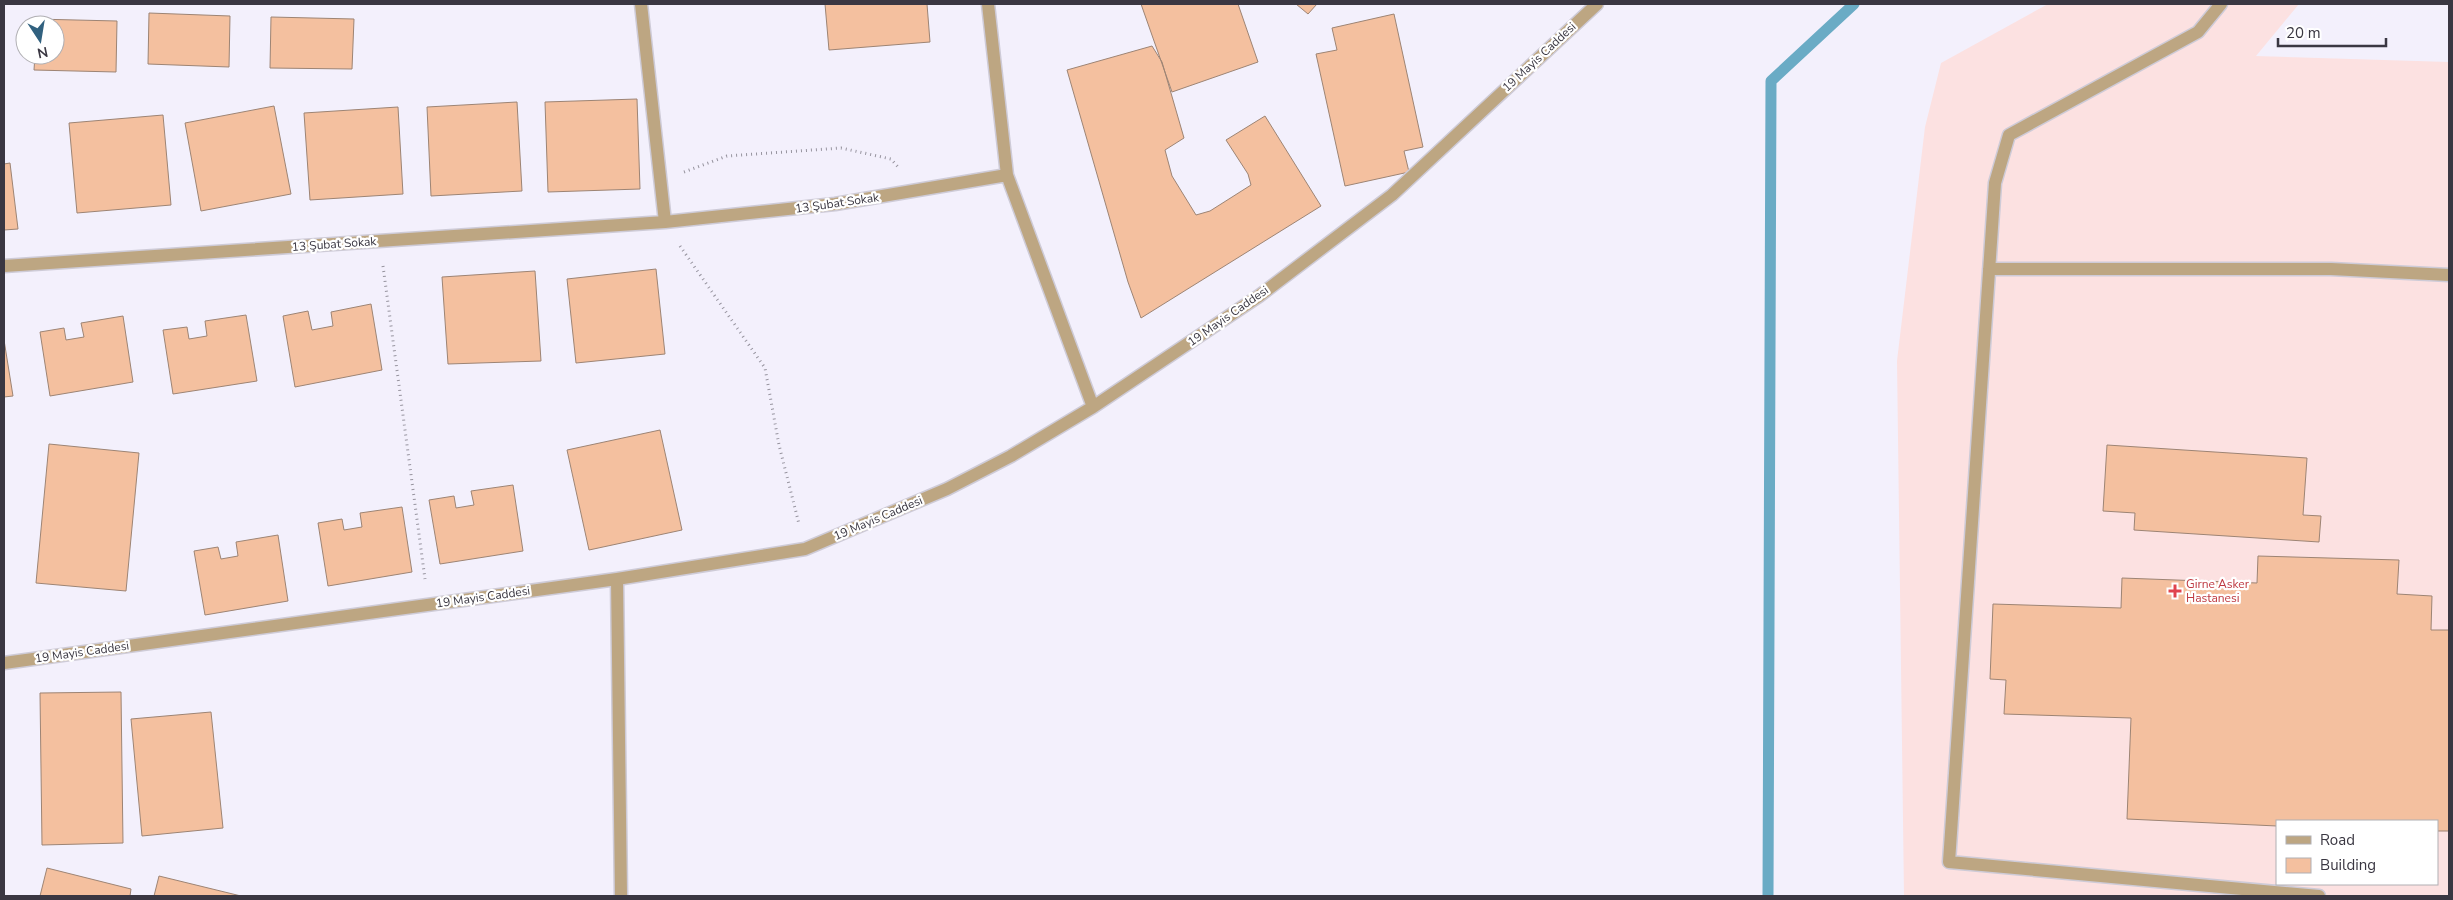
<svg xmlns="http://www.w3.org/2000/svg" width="2453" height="900" font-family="'Nunito Sans',sans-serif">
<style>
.commercial{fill:#fce1e1;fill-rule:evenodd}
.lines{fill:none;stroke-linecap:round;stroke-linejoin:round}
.stream{stroke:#6aabc5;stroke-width:11}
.building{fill:#f4c09f;stroke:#9d8474}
.minor-casing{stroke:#cecbd7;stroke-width:15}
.path{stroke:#97949f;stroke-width:3;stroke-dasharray:1 4;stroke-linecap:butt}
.minor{stroke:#bda682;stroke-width:12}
.health-dot{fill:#e0444e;stroke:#fff;stroke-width:2}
.labels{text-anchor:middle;stroke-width:4.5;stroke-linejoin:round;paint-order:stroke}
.street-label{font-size:12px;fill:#3a3742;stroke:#fff}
.health-label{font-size:12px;fill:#be3a42;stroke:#fff;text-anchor:start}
</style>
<rect width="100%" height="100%" fill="#f3f0fc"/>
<!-- commercial -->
<path class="commercial" d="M2048,4H2299L2256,56L2449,62V896H1904L1897,361L1925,127L1941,63ZM2277,821H2437V884H2277Z"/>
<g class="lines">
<!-- stream -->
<path class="stream" d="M1768,896L1771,81L1854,4"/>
</g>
<!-- building -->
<path class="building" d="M825,4H927L930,42L829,50Z
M1141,4H1238L1258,62L1172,92Z
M1296,4H1317L1308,14Z
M149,13L230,16L229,67L148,64Z
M1394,14L1423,147L1404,151L1409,172L1345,186L1316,54L1337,50L1332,28Z
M271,17L354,19L352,69L270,68Z
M35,19L117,21L116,72L34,70L35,55H55V25H35Z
M1152,46L1162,62L1184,138L1165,150L1172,176L1196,215L1210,211L1251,185L1248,174L1226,140L1265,116L1321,206L1141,318L1128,282L1067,70Z
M637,99L640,189L548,192L545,102Z
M517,102L522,191L431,196L427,107Z
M274,106L291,194L201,211L185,123Z
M398,107L403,194L310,200L304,113Z
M163,115L171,205L77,213L69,123Z
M10,163L18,229L4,230V164Z
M656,269L665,354L576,363L567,279Z
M535,271L541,361L448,364L442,277Z
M371,304L382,370L295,387L283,316L308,311L312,330L333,326L331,312Z
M246,315L257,381L173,394L163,330L187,327L189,339L207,336L205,321Z
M123,316L133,382L50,396L40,332L64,328L66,340L84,337L81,323Z
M4,340L13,396L4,397Z
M660,430L682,530L589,550L567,450Z
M49,444L139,453L126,591L36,583Z
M2107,445L2307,458L2303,515L2321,516L2319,542L2134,530L2135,513L2103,511Z
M513,485L523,551L440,564L429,500L454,496L456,508L474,505L471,491Z
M402,507L412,572L328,586L318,523L342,519L344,530L362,527L360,513Z
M278,535L288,601L205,615L194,551L218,547L221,559L238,556L236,542Z
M2258,556L2399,560L2397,594L2432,596L2431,630H2449V831H2437V821H2277V826L2127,819L2131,718L2004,714L2006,680L1990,679L1993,604L2121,608L2122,578L2257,583Z
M121,692L123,843L42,845L40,693Z
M211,712L223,828L142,836L131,719Z
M47,868L131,889L130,896H40Z
M159,876L241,896H154Z"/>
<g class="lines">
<defs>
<path id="minor" d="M641,4L665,222
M988,4L1007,175L1093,407
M2221,4L2198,32L2009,135L1995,183L1949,862L2319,896
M4,266L665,222L835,204L1007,175
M1989,269H2331L2449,275
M617,579L621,896
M4,663L617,579L805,549L947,489L1011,456L1093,407L1259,296L1392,195L1597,4"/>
</defs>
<!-- minor casing -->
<use href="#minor" class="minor-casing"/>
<!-- path -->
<path class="path" d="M684,172L727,156L841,148L891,159L899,168
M680,246L765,368L779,445L799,524
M383,266L425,579"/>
<!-- minor -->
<use href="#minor" class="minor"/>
</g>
<!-- markers -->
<path class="health-dot" d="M2172.5 583.5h5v5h5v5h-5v5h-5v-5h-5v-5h5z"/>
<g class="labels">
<!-- street labels -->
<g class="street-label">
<text transform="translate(1539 57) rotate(-43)" y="4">19 Mayis Caddesi</text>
<text transform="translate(837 203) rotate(-8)" y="4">13 Şubat Sokak</text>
<text transform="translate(334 244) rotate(-4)" y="4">13 Şubat Sokak</text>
<text transform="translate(1228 316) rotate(-35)" y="4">19 Mayis Caddesi</text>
<text transform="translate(878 518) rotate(-23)" y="4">19 Mayis Caddesi</text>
<text transform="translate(483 597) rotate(-8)" y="4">19 Mayis Caddesi</text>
<text transform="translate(82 652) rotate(-8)" y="4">19 Mayis Caddesi</text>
</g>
<!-- health labels -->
<g class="health-label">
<text x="2186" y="588">Girne Asker<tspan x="2186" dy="14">Hastanesi</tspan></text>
</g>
</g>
<!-- border -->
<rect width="2453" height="900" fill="none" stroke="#3a3742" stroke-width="10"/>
<!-- legend -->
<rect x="2276" y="820" width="162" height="65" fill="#ffffff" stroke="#b0afb3"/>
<rect x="2286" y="836" width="25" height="8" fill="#bda682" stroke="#b0afb3"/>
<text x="2320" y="845" font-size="15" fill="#3a3742">Road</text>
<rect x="2286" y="858" width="25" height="15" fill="#f4c09f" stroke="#b0afb3"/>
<text x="2320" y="870" font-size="15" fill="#3a3742">Building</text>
<!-- north arrow -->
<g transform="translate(40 40) rotate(168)"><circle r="24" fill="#ffffff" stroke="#b0afb3"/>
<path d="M0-4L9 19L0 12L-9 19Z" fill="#31617f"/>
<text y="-8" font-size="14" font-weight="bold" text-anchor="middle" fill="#3a3742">N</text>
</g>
<!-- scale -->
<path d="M2278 38v8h108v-8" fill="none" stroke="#3a3742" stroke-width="2.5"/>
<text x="2286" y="38" font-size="15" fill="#3a3742" stroke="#ffffff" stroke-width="4" paint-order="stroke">20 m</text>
</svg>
